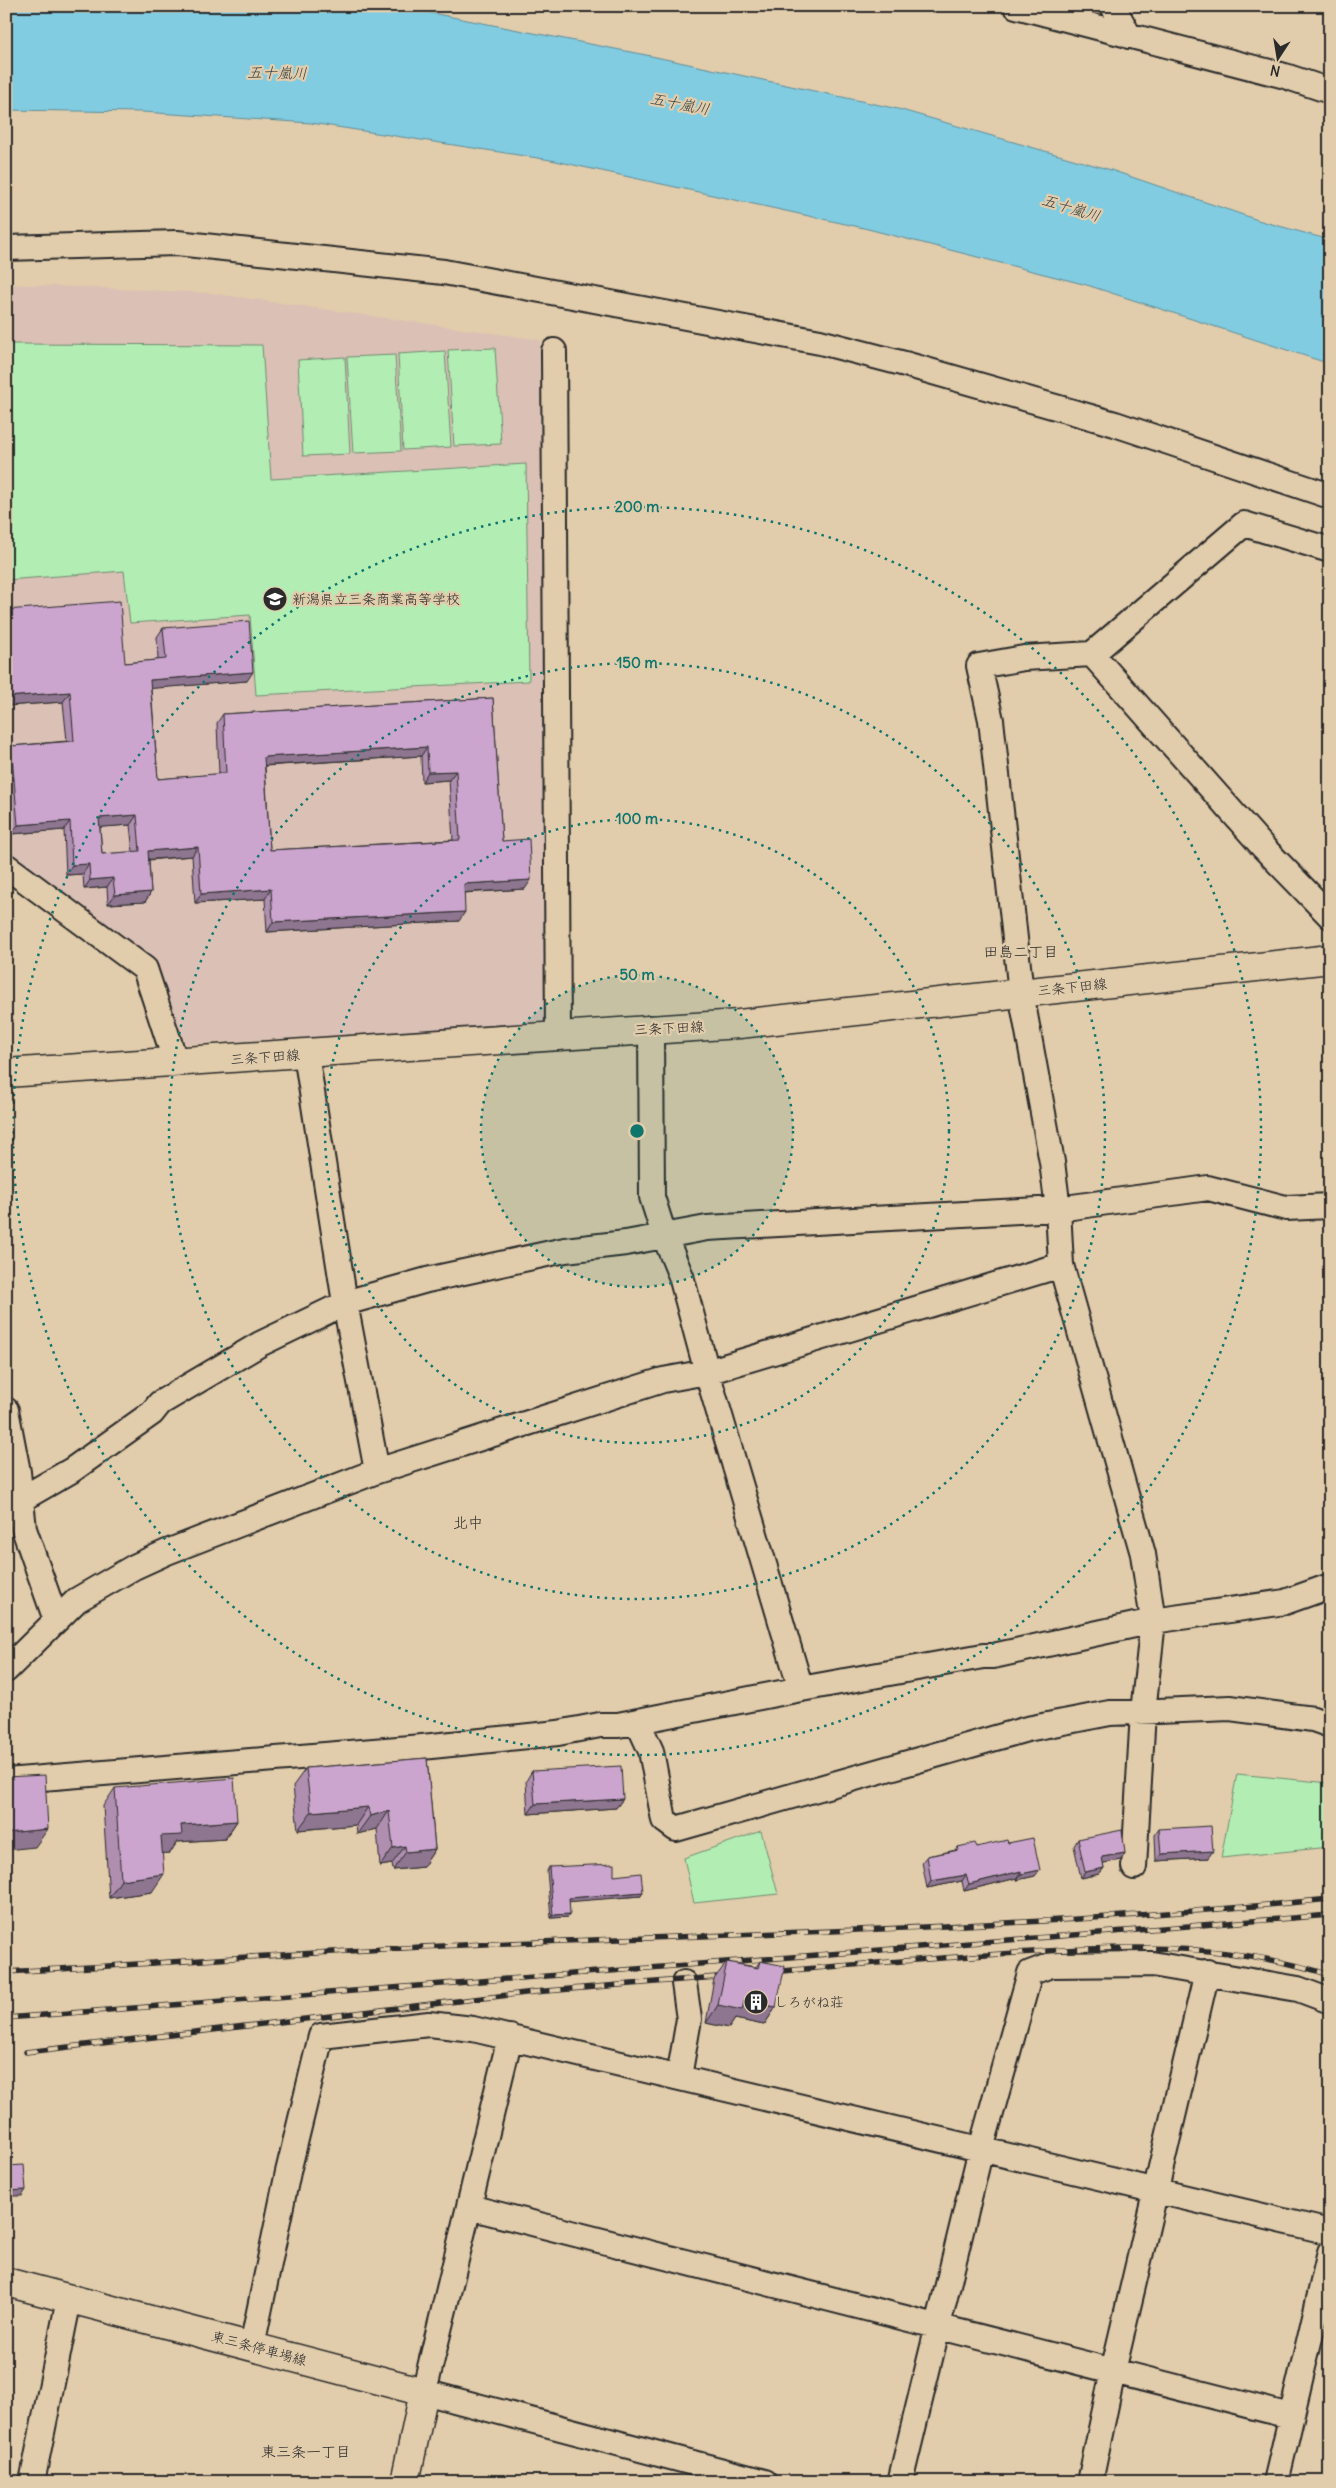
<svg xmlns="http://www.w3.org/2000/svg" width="1336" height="2488" font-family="Delius,'Klee One',sans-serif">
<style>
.built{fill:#dac0b5}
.green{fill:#b2eeb4;stroke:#6e8c70}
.water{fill:#81cce1;stroke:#5f8c98}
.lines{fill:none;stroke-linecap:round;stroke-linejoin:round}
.minor-casing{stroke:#2b2b2b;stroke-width:28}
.secondary-casing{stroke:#2b2b2b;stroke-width:31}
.minor{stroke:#e1ccab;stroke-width:24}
.secondary{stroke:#e1ccab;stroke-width:28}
.rail-casing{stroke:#2b2b2b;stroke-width:5.5}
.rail{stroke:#e1ccab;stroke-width:4;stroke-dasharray:11;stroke-linecap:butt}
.wall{fill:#af8eb0;stroke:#2b2b2b;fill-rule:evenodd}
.shaded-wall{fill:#8e7490;stroke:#2b2b2b}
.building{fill:#cba5cd;stroke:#2b2b2b;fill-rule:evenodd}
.ring{fill:none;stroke:#0f766e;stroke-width:2.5;stroke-dasharray:2.5 5}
.labels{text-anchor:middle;stroke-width:4.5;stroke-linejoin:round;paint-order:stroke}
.poi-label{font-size:14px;fill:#2b2b2b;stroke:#e1ccab;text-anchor:start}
.street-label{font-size:14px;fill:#2b2b2b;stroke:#e1ccab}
.water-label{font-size:15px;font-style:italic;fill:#384346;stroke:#e1ccab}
.neighbourhood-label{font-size:15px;fill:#2b2b2b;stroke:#e1ccab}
.centre{fill:#0f766e;stroke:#e1ccab;stroke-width:2.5}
.ring-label{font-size:15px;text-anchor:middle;font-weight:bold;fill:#0f766e;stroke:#e1ccab;stroke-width:4.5;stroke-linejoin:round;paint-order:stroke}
</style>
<rect width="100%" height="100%" fill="#e1ccab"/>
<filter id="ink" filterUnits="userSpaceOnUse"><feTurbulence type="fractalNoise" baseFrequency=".02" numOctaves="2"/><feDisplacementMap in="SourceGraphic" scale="10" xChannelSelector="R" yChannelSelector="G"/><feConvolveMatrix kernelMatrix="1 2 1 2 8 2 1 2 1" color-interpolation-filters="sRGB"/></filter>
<g filter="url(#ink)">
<!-- built -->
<path class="built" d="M6,284L209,293L540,340L549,1024L186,1044L152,963L6,857Z"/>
<!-- green -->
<path class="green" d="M6,344L262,345L271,479L526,464L529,681L256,695L250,615L130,623L124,571L6,580Z
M495,348L501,444L454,446L448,350Z
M445,351L451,447L403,450L398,354Z
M395,355L401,451L353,453L347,357Z
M345,357L350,454L303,456L298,360Z
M1237,1774L1330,1783V1847L1221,1858Z
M761,1831L778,1894L694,1903L684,1858Z"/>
<!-- water -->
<path class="water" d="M6,6H386L411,9L651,56L898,109L1111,170L1261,221L1330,240V364L1087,285L864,228L551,160L311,123L142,112L6,110Z"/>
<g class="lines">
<defs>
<path id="minor" d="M1016,6L1285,76L1330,91
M1113,6L1129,36
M6,248L177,243L444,272L820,342L905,364L1115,424L1330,496
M554,351L558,1035
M1092,654L1244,524L1330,550
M6,866L145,969L176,1063
M651,1028L652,1197L664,1235L681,1276L707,1372L801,1689
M306,1054L345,1303L377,1471
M6,1410L18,1472L24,1529L56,1620
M6,1508L72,1470L152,1413L160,1403L260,1344L345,1303L427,1280L565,1250L626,1243L707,1228L1058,1209L1208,1188L1286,1208L1330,1206
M6,1670L77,1600L134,1567L167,1552L377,1471L663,1380L707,1372L1061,1265
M630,1723L640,1727L651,1751L664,1820L676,1829L1027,1729L1110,1713L1230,1708L1313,1719L1330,1725
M6,1781L422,1747L558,1733L600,1725H618L801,1689L983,1656H993L1153,1621L1285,1602L1330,1586
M1134,1867L1143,1712L1153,1621L1143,1554L1061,1265L1058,1209L1052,1162L1021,993L991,720L979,666L1024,658L1092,654L1264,848L1330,916
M510,2037L424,2392L765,2482
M679,2077L689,2019L684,1983
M469,2207L1290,2416
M252,2346L288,2172L321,2036L429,2024L473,2029L1330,2232
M32,2482L69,2299
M900,2482L981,2149L1030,1973L1051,1965L1152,1964L1298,1989L1330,2001
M1090,2482L1113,2371L1207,1972
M1276,2482L1330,2252"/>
<path id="secondary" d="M6,1073L739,1024L1330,959
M6,2282L424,2392L405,2482"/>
</defs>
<!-- minor casing -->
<use href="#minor" class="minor-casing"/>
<!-- secondary casing -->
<use href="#secondary" class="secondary-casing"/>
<!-- minor -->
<use href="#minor" class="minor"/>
<!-- secondary -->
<use href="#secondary" class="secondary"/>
<defs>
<path id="rail" d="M6,1972C166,1963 325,1951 485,1944C767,1933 1049,1927 1330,1899
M771,1972C848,1965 924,1959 1001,1954C1111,1946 1223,1940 1330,1975
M6,2018L1330,1915
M26,2052L534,1992L729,1976"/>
</defs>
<!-- rail casing -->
<use href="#rail" class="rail-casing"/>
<!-- rail -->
<use href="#rail" class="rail"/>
</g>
<!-- wall -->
<path class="wall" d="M163,628L247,681L151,688L158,779L219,774L217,723L223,714L493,698L502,841L525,889L464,893L459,921L267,932L265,899L195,903L192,856L149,860L151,892L145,902L108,904L107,887L84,889L83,874L66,875L64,830L11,834L6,773V753L11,746L67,741L63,702L6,706L125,663L158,660L157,637ZM421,756L422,782L449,780L453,840L270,850L265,766ZM130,825L133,852L102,854L100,827Z
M427,1758L435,1849L423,1867L393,1870L392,1864L380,1866L377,1829L357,1834L356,1825L298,1830L293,1786L306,1768Z
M532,1771L623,1799L616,1808L528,1814L526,1781Z
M115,1788L237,1821L225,1839L177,1842L170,1853H162L152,1892L109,1898L103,1806Z
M1159,1829L1208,1858L1156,1861L1155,1835Z
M1078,1839L1125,1853L1121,1860L1103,1863L1104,1868L1099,1874L1081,1878L1074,1846Z
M1008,1843L1035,1876L1017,1880V1878L964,1891L962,1881L927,1888L922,1862L927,1856L956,1850L958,1847H977Z
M549,1867L614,1876L641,1896L569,1901L568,1917L551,1918L547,1871Z
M760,1961L776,2007L764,2025L735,2019L729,2028L706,2023L714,1979L727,1962L756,1967Z"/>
<!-- shaded-wall -->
<path class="shaded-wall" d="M253,672L247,681L144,689L150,680Z
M70,692L63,702L6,706V697Z
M427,747L421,756L258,766L264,757Z
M456,771L449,780L422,782L428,772Z
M137,815L130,825L92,828L99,818Z
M70,821L64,830L11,834L18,825Z
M198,847L192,856L142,860L148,851Z
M89,864L83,874L66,875L72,865Z
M113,878L107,887L84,889L90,880Z
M531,880L525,889L457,893L464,884Z
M271,889L265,899L195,903L201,894Z
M151,892L145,902L108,904L115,895Z
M465,912L459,921L267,932L273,922Z
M623,1799L616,1808L528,1814L535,1804Z
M368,1807L356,1825L298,1830L311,1812Z
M389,1811L377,1829L357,1834L370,1816Z
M237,1821L225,1839L177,1842L170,1853L148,1854L161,1836L181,1825Z
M48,1829L35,1847L6,1850V1833Z
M405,1846L392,1864L380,1866L393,1848Z
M435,1849L423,1867L393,1870L406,1852Z
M1213,1851L1208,1858L1156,1861L1161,1854Z
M1125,1853L1121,1860L1098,1864L1102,1857Z
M1104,1868L1099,1874L1081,1878L1085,1872Z
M1040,1870L1035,1876L1017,1880L1021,1874Z
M1021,1871L1017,1878L964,1891L969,1884Z
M164,1874L152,1892L109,1898L121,1880Z
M966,1875L962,1881L927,1888L931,1881Z
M643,1892L641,1896L566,1902L569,1898Z
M570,1914L568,1917L551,1918L553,1915Z
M744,2001L776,2007L764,2025L735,2019L729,2028L706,2023L718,2005Z
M26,2190L22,2196H6V2191Z"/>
<!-- building -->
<path class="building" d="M120,601L125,663L166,659L163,628L249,621L253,672L150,680L158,779L226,773L223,714L493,698L502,841L529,839L531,880L464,884L465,912L273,922L271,889L201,894L198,847L148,851L151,892L115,895L113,878L90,880L89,864L72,865L70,821L18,825L11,746L74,741L70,692L6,697V610ZM427,747L428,772L456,771L460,840L270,850L264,757ZM137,815L140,851L102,854L99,818Z
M427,1758L435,1849L406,1852L405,1846L393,1848L389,1811L370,1816L368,1807L311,1812L306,1768Z
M621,1766L623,1799L535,1804L532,1771Z
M45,1775L48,1829L6,1833V1777Z
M234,1778L237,1821L181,1825L182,1835L161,1836L164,1874L121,1880L115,1788Z
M1211,1826L1213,1851L1161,1854L1159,1829Z
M1122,1830L1125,1853L1102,1857L1104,1868L1085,1872L1078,1839Z
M1033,1838L1040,1870L1021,1874V1871L969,1884L966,1875L931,1881L927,1856L959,1850L958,1847L975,1843L977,1847L1007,1840L1008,1843Z
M614,1864V1876L641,1873L643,1892L569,1898L570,1914L553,1915L549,1867Z
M760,1961L785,1966L776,2007L744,2001L742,2010L718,2005L727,1962L758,1968Z
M24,2165L26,2190L6,2191V2166Z"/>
</g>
<!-- distance rings -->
<circle cx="637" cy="1131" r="156" fill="#0f766e" fill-opacity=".12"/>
<g class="ring">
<circle cx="637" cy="1131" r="156"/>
<circle cx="637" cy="1131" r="312"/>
<circle cx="637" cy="1131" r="468"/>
<circle cx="637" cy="1131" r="624"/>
</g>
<!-- icons -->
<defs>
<symbol id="school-disc" viewBox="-11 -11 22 22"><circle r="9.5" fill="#2b2b2b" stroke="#e1ccab"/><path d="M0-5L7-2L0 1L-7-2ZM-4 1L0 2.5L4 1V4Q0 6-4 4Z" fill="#fff"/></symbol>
<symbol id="building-disc" viewBox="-11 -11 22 22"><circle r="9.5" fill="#2b2b2b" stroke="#e1ccab"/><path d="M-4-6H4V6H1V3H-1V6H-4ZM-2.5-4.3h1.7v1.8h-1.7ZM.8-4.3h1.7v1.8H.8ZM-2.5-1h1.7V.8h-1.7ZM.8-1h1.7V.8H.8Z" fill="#fff"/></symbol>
</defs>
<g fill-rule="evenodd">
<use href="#school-disc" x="261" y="585" width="28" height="28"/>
<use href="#building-disc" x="742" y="1988" width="28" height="28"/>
</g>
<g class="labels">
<!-- poi labels -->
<g class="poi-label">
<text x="292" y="604">新潟県立三条商業高等学校</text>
<text x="774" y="2007">しろがね荘</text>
</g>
<!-- street labels -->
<g class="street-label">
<text transform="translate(1072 987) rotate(-6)" y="5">三条下田線</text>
<text transform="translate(669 1028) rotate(-3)" y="5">三条下田線</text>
<text transform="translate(265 1057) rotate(-4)" y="5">三条下田線</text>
<text transform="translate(259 2348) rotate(15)" y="5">東三条停車場線</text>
</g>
<!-- water labels -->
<g class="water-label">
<text transform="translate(277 73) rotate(1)" y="5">五十嵐川</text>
<text transform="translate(680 104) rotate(11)" y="5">五十嵐川</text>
<text transform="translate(1071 208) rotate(17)" y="5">五十嵐川</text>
</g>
<!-- neighbourhood labels -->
<g class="neighbourhood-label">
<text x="1021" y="957">田島二丁目</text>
<text x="468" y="1528">北中</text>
<text x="306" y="2457">東三条一丁目</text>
</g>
</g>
<circle cx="637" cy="1131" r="8" class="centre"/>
<g class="ring-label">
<text x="637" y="512">200 m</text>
<text x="637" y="668">150 m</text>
<text x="637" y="824">100 m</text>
<text x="637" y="980">50 m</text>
</g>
<!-- margin -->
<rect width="1336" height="2488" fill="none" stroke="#e1ccab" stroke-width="25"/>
<rect x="12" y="12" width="1311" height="2463" fill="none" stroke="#2b2b2b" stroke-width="2" filter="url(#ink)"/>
<!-- north arrow -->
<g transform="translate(1278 58) rotate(192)" stroke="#e1ccab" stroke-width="4" paint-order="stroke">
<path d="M0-4L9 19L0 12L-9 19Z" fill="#2b2b2b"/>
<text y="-8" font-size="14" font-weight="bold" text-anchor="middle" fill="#2b2b2b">N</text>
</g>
</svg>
